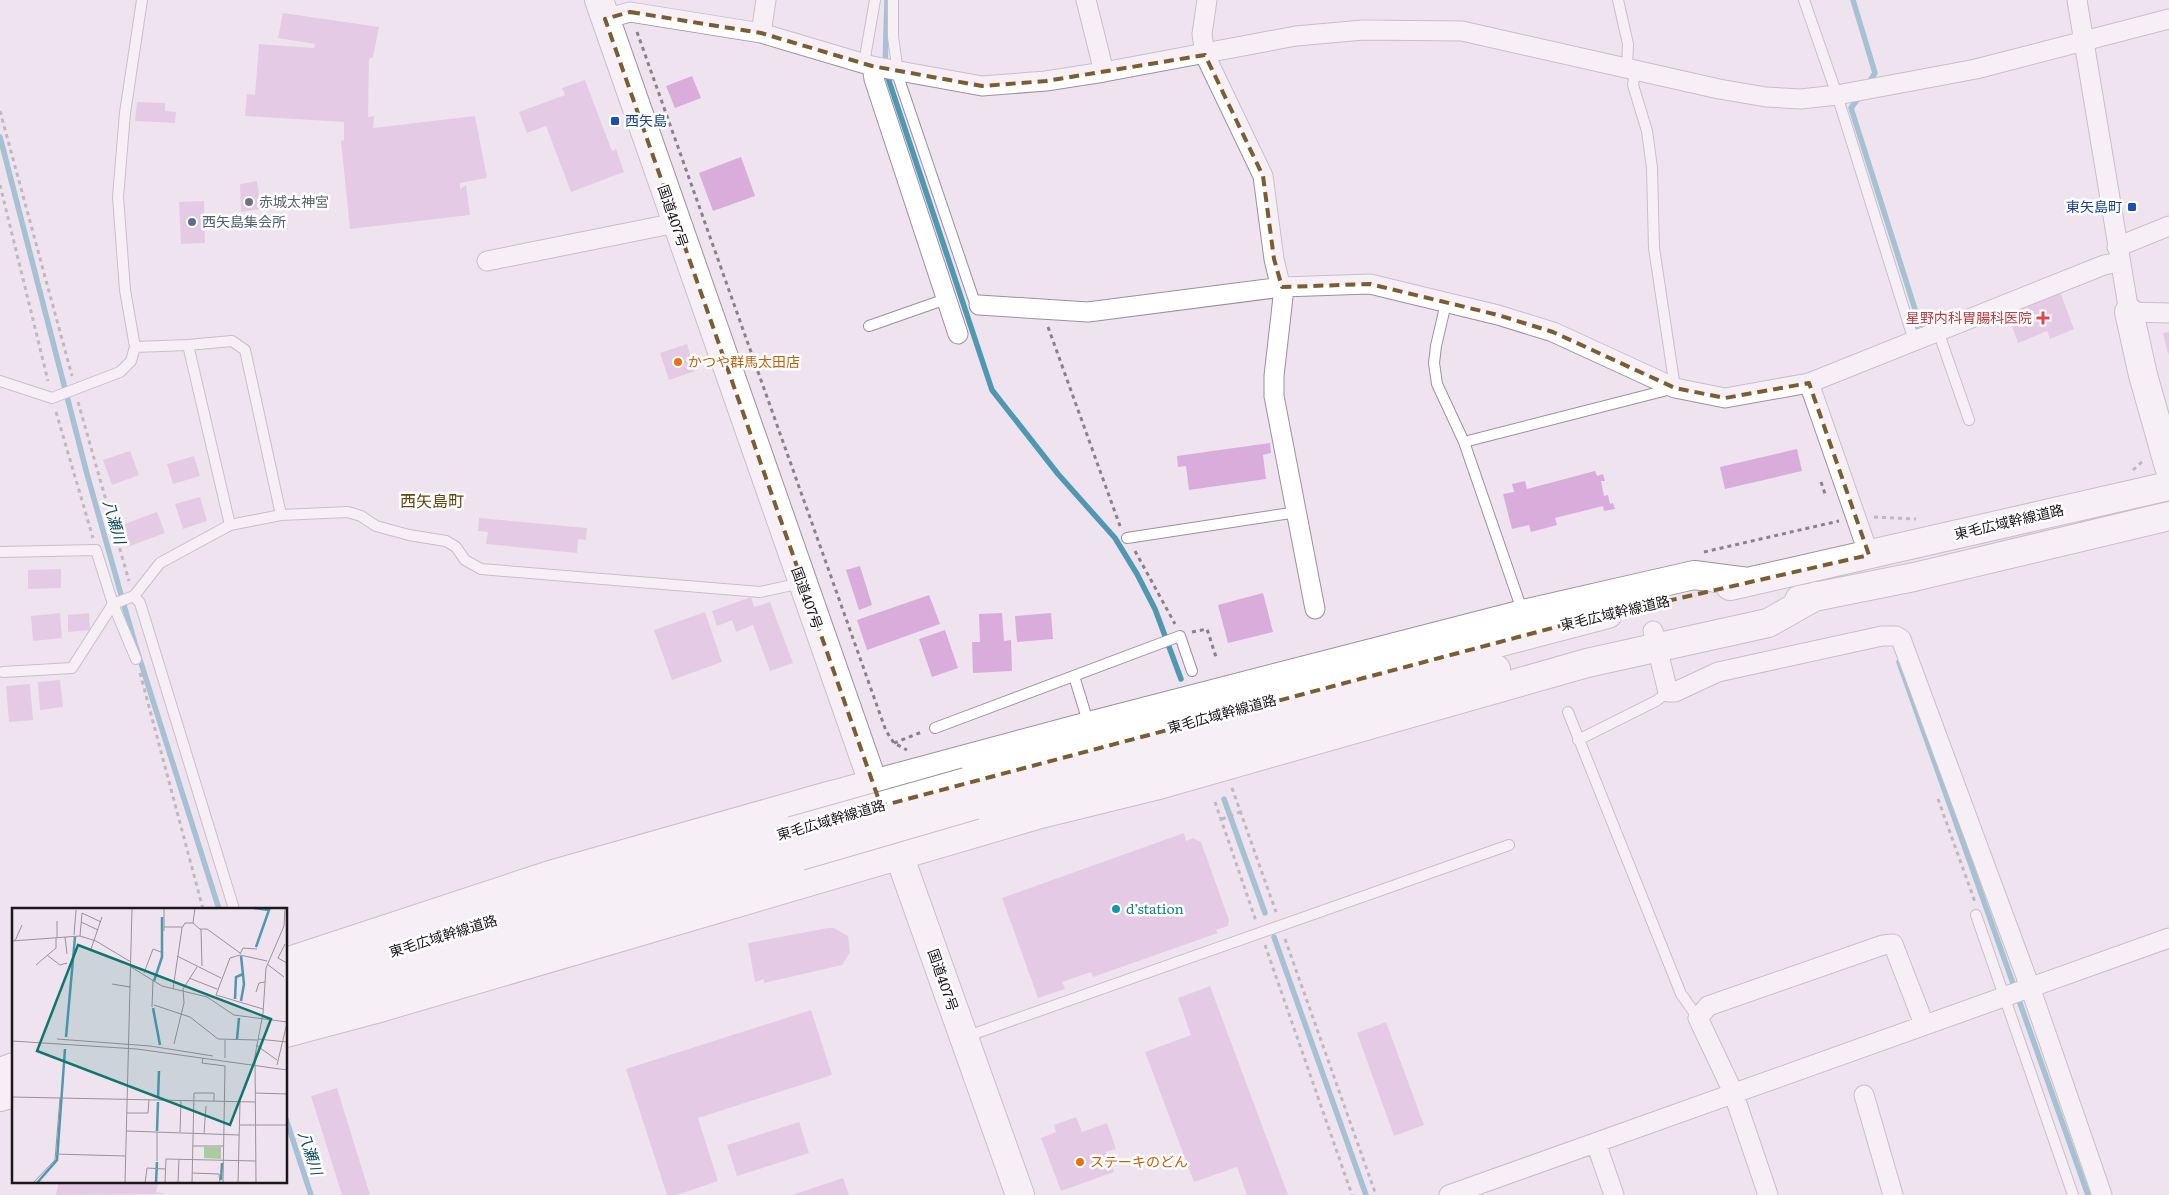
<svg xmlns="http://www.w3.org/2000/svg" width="2169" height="1195" font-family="Literata,'Noto Sans JP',serif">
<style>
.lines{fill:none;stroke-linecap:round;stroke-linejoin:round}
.stream{stroke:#4f98b2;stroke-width:5.5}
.building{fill:#d9acdc}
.lane-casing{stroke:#9b919c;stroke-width:12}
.street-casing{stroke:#9b919c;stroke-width:21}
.secondary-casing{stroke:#9b919c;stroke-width:30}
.highway-casing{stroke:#9b919c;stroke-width:30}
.path{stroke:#8a828a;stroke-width:3;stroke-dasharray:4 4;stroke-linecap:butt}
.lane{stroke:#fff;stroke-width:10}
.street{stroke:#fff;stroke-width:19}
.secondary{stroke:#fff;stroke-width:28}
.highway{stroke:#fff;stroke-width:28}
.highway-bridge-casing{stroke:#9b919c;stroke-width:30;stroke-linecap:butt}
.highway-bridge{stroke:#fff;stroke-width:28}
.marked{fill:none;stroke:#7c5d32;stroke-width:4;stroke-dasharray:10 6;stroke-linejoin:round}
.transit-dot{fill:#1a4fb4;stroke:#fff;stroke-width:2}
.worship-dot{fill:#6b7280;stroke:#fff;stroke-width:2}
.service-dot{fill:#5c6f8a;stroke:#fff;stroke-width:2}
.health-dot{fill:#e0444e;stroke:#fff;stroke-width:2}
.food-dot{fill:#e8710a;stroke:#fff;stroke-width:2}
.culture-dot{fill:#0f9aa8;stroke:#fff;stroke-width:2}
.labels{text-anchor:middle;stroke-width:5;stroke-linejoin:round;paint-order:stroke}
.transit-label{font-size:14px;fill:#164399;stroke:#fff;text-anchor:start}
.worship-label{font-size:14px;fill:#5b616d;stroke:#fff;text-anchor:start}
.street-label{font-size:14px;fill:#1b171b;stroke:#fff}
.service-label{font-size:14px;fill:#4e5e75;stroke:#fff;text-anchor:start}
.health-label{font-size:14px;fill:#be3a42;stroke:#fff;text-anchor:end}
.food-label{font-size:14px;fill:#c56008;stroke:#fff;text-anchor:start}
.culture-label{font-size:14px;fill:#0d838f;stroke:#fff;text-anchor:start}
.water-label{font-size:15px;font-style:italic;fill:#09495c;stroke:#fff}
.quarter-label{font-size:16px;fill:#674511;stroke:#fff}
.inset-river{fill:none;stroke:#4f98b2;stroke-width:2.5}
.inset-road{fill:none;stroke:#9a919a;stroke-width:1}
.view{fill:#0f766e;fill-opacity:0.15;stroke:#0f766e;stroke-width:2.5}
.inset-edge{fill:none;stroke:#1b171b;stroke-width:2.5}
</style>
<rect width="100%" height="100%" fill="#efe3ef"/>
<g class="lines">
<!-- stream -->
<path class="stream" d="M887,0L885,69L992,390L1058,474L1115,538L1137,574L1155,609L1181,679
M1853,0L1875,73L1868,84
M1860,96L1851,108L1921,328L1909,333
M0,137L87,474L135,644L219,909
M1899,662L2088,1195
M1224,799L1265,913
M1274,937L1366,1195
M286,1119L311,1195"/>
</g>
<!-- building -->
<path class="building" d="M283,13L379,27L373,57L369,59L368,117L374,116L373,128L475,116L487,178L460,183V189L466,185L470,215L350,229L341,141L344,140V122L245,116L247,94L255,95L259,44L314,48L315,44L278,38Z
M692,76L701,98L675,108L666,86Z
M585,80L612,151L616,149L624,172L571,192L546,126L527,133L519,112L565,95L562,88Z
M137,102L165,103V111L176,112L175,123L135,121Z
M741,157L755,196L713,211L699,173Z
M257,181L261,209L241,212L240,184Z
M204,201L205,243L181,244L179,202Z
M2060,292L2074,329L2050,339L2047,331L2018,343L2007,312Z
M2169,332V354H2168L2163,333Z
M687,344L695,371L669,380L660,353Z
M1270,443L1271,453L1263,455L1266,479L1189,490L1186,466L1178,467L1177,456Z
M1797,449L1802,471L1725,489L1720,467Z
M130,451L139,475L112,485L103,460Z
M194,456L200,476L173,484L167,464Z
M1595,471L1597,476L1603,474L1605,481H1601L1604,496L1608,495L1610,504L1613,503L1615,509L1604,511L1603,506L1555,518L1557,525L1531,532L1529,525L1512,529L1503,494L1514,492L1512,484L1525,481L1527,489Z
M200,497L207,521L183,529L175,504Z
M157,512L165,533L130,546L122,525Z
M479,518L587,528L586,540L578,539L577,553L486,544L488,532L478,531Z
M860,566L872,605L859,610L846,570Z
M61,569V588L28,589V570Z
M1263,593L1273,632L1228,643L1218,605Z
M929,595L940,624L867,650L857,620Z
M751,597L754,607L770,602L793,663L770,671L753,625L736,632L732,620L717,626L712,611Z
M705,612L722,662L672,680L654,630Z
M60,613L62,638L33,641L31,616Z
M89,613L90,630L68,632V615Z
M1002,613L1004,641L1011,640L1012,671L973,673L972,642H980L979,614Z
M1051,613L1053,639L1017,642L1015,616Z
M945,630L958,668L932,677L919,639Z
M60,680L63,707L40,710L38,682Z
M30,684L33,720L9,722L6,686Z
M1184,833L1186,841L1193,838L1201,842L1229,920L1228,926L1216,930L1218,933L1093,977L1091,972L1062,982L1065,989L1038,998L1002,898Z
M828,928H834L848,936L850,952L842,965L764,983V979L755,982L748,943Z
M1210,986L1288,1195H1247L1237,1167L1194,1182L1145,1052L1191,1035L1178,998Z
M811,1010L832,1075L698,1118L718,1181L677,1195H667L626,1069Z
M1386,1022L1424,1125L1394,1136L1357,1033Z
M337,1088L370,1195H342L311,1096Z
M1076,1117L1082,1132L1107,1123L1116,1149L1106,1152L1114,1172L1061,1191L1041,1138L1056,1132L1054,1125Z
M799,1122L809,1153L737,1176L727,1145Z
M843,1178L849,1195H792Z
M59,1181H159L156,1192L167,1194L56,1195Z"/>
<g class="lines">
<defs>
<path id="lane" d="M893,0V37L899,79L974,300L979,305
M1618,0L1628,44L1627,69
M1804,0L1837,95L1914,341
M864,63L875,0
M1446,303L1436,346L1434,363L1437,384L1464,442L1523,613
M869,326L946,299
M1938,331L1969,420
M188,345L232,341L245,350L281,515
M135,347L188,345L230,525
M0,381L52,398L120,372L131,361L135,347L125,290L118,197L125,113L142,0
M1464,442L1675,388L1654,248L1652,168L1647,131L1633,85L1635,71
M1127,538L1297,512
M0,552L96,550L113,604L136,659
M134,596L140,603L234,909
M3,672L72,668L113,604L134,596L160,563L230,525L281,515L348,512L361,516L376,526L409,535L446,541L456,547L465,560L481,569L760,592L801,583
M1074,676L1089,725
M1568,712L1681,994L1698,1018
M935,728L1180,636L1192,671
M1578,740L1656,701L1668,692
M1976,915L2073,1195
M965,1037L1509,845"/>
<path id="street" d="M1086,0L1104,72
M1207,0L1202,34L1205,55L1263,176L1274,259L1283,297L1274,376V396L1315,609
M2077,0L2129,312L2169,313
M605,19L630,12L761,33L872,66L982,86L1046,81L1104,72L1296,36L1363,30L1462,31L1719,89L1766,97L1801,99L1837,95L1976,69L2169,19
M761,33L766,0
M872,66L874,79L958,334
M2117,247L2169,226
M487,261L676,223
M979,305L1088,312L1282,287L1370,284L1498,315L1553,332L1675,388L1725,398L1809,383L2104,265L2120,262
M1809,383L1869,555
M1653,631L1668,692H1675L1718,672L1882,636H1896L1901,639L2030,987L2102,1195
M1864,1095L1893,1195
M1596,1143L1614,1195
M1449,1195L2169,938
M1768,1195L1733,1092L1698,1018L1708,1006L1883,945L1893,944L1924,1024"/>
<path id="secondary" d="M2129,312L2143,375L2169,467"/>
<path id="highway" d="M599,0L879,800
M1730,586L2169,486
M1799,600L1914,577L2169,516
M966,782L1608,614
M975,805L1496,669
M893,838L1020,1195
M286,962L550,875L821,798L1089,726L1523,614L1694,575L1748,582
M286,983L792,831
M286,1007L800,856
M286,1033L376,1009L1037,815L1155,786L1587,663L1768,623L1816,596
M0,1072L14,1067
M0,1097L14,1093"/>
</defs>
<!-- lane casing -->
<use href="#lane" class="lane-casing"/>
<!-- street casing -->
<use href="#street" class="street-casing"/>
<!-- secondary casing -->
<use href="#secondary" class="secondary-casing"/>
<!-- highway casing -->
<use href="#highway" class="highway-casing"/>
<!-- path -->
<path class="path" d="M637,32L886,731L894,743L907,750
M0,111L72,376
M0,185L48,381
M1048,327L1120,526
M78,402L129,581
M56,412L93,538
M2133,470L2143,461
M1821,482L1826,497
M1874,517L1916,519
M1135,551L1175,624
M1704,552L1839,521
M1192,632L1207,629L1217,660
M140,673L203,909
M894,743L922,732
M1232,788L1276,912
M1938,799L1975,902
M1215,802L1256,921
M1222,819L1240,812
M1285,939L1376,1195
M1265,945L1352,1195"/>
<!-- lane -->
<use href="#lane" class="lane"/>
<!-- street -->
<use href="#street" class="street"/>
<!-- secondary -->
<use href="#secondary" class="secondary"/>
<!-- highway -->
<use href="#highway" class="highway"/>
<defs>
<path id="highway-bridge" d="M792,831L966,782
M800,856L975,805"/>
</defs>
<!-- highway-bridge casing -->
<use href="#highway-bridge" class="highway-bridge-casing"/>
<!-- highway-bridge -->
<use href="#highway-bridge" class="highway-bridge"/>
</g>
<!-- marked area -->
<path d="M0 0H2169V1195H0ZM630,12L761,33L872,66L982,86L1046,81L1205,55L1263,176L1274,259L1282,287L1370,284L1498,315L1553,332L1675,388L1725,398L1809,383L1869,555L1575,622L881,806L605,19Z" fill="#efe3ef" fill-opacity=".55" fill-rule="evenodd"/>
<path class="marked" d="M630,12L761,33L872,66L982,86L1046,81L1205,55L1263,176L1274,259L1282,287L1370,284L1498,315L1553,332L1675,388L1725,398L1809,383L1869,555L1575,622L881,806L605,19Z"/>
<!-- markers -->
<g class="transit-dot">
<rect x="610" y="116" width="10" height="10" rx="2.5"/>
<rect x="2127" y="202" width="10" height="10" rx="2.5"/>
</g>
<circle class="worship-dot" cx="249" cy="202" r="5"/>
<circle class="service-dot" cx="192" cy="222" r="5"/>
<path class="health-dot" d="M2040.5 310.5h5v5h5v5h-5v5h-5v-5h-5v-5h5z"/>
<g class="food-dot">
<circle cx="678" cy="362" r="5"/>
<circle cx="1080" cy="1162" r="5"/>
</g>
<circle class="culture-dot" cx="1116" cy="909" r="5"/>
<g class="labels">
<!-- transit labels -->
<g class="transit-label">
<text x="625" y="126">西矢島</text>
<text x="2122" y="212" text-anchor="end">東矢島町</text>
</g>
<!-- worship labels -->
<g class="worship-label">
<text x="259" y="207">赤城太神宮</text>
</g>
<!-- street labels -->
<g class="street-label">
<text transform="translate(673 216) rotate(71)" y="5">国道407号</text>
<text transform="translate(2009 522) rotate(-13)" y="5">東毛広域幹線道路</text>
<text transform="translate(807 598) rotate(70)" y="5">国道407号</text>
<text transform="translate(1615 613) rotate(-13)" y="5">東毛広域幹線道路</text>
<text transform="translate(1222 714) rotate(-15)" y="5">東毛広域幹線道路</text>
<text transform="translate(831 820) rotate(-16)" y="5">東毛広域幹線道路</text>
<text transform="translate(443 936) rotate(-17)" y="5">東毛広域幹線道路</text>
<text transform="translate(943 980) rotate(71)" y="5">国道407号</text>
</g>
<!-- service labels -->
<g class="service-label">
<text x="202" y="227">西矢島集会所</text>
</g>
<!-- health labels -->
<g class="health-label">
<text x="2032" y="323">星野内科胃腸科医院</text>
</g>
<!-- food labels -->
<g class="food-label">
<text x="688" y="367">かつや群馬太田店</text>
<text x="1090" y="1167">ステーキのどん</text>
</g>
<!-- culture labels -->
<g class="culture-label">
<text x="1126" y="914">d’station</text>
</g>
<!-- water labels -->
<g class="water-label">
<text transform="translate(114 522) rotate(74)" y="5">八瀬川</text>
<text transform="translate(310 1153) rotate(72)" y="5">八瀬川</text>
</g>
<!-- quarter labels -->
<g class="quarter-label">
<text x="432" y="507">西矢島町</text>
</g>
</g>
<!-- overview -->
<g transform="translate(12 908)">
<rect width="275" height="275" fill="#efe3ef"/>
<path d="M192,239H209V251L192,250Z" fill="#aacba2"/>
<path class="inset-river" d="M242,0L257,2L244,39M229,48L232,76L229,93M142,73L150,49V9M223,91L224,69L231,66M141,100L148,137M54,129L63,29M225,131L227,110M146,190L147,163M145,223L146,194M209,272L210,255M25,275L45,252L53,141M144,275L145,254"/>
<path class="inset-road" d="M152,0V23M183,0L181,15L189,22L190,58M69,14L86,22M152,19H170M188,21H195L228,45M62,27L64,2M68,28L70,5L89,14M53,29L55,46M45,30V13M0,33L68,28L84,33L119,54M3,33L10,17M273,36L266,50L275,55M79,41L90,9M228,46L231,40L245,41M35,47L48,57L55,55M165,48L209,70M255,56L272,69M24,57L44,40V30M119,59L150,78L195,89L222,107L275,114M132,65L141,41L149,44M177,70L205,81M100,76L118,79M161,81L170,20L173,15H181M244,84L247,75L253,74M142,97L178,109L206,131L245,132M140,99L141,72M251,101L204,87L218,50L228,47L255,53M45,131L138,138L201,148M246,131L275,134M0,133L125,141L275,162M162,136L172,95L171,81L185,59M244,137L265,152M191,150L190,155L213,158L211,275M213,150V132M265,157L275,115M243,185L275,186M0,189L243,194M115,205H136L137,192M228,217H275M115,223L227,227M168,224L169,193M192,226L194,198M181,238H211M43,246L113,248M145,253V224M180,265L207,266L208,275M21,275L43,252L48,190M113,275L120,0M133,275L135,260L153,261M153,275L154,251L244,253M166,275L167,251M180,275L182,185H202V193M226,275L228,194M244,275L243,148L251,105L254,60L272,18L273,0"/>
<path class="view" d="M66,37L259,111L218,217L25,143Z"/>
<rect width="275" height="275" class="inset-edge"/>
</g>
</svg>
